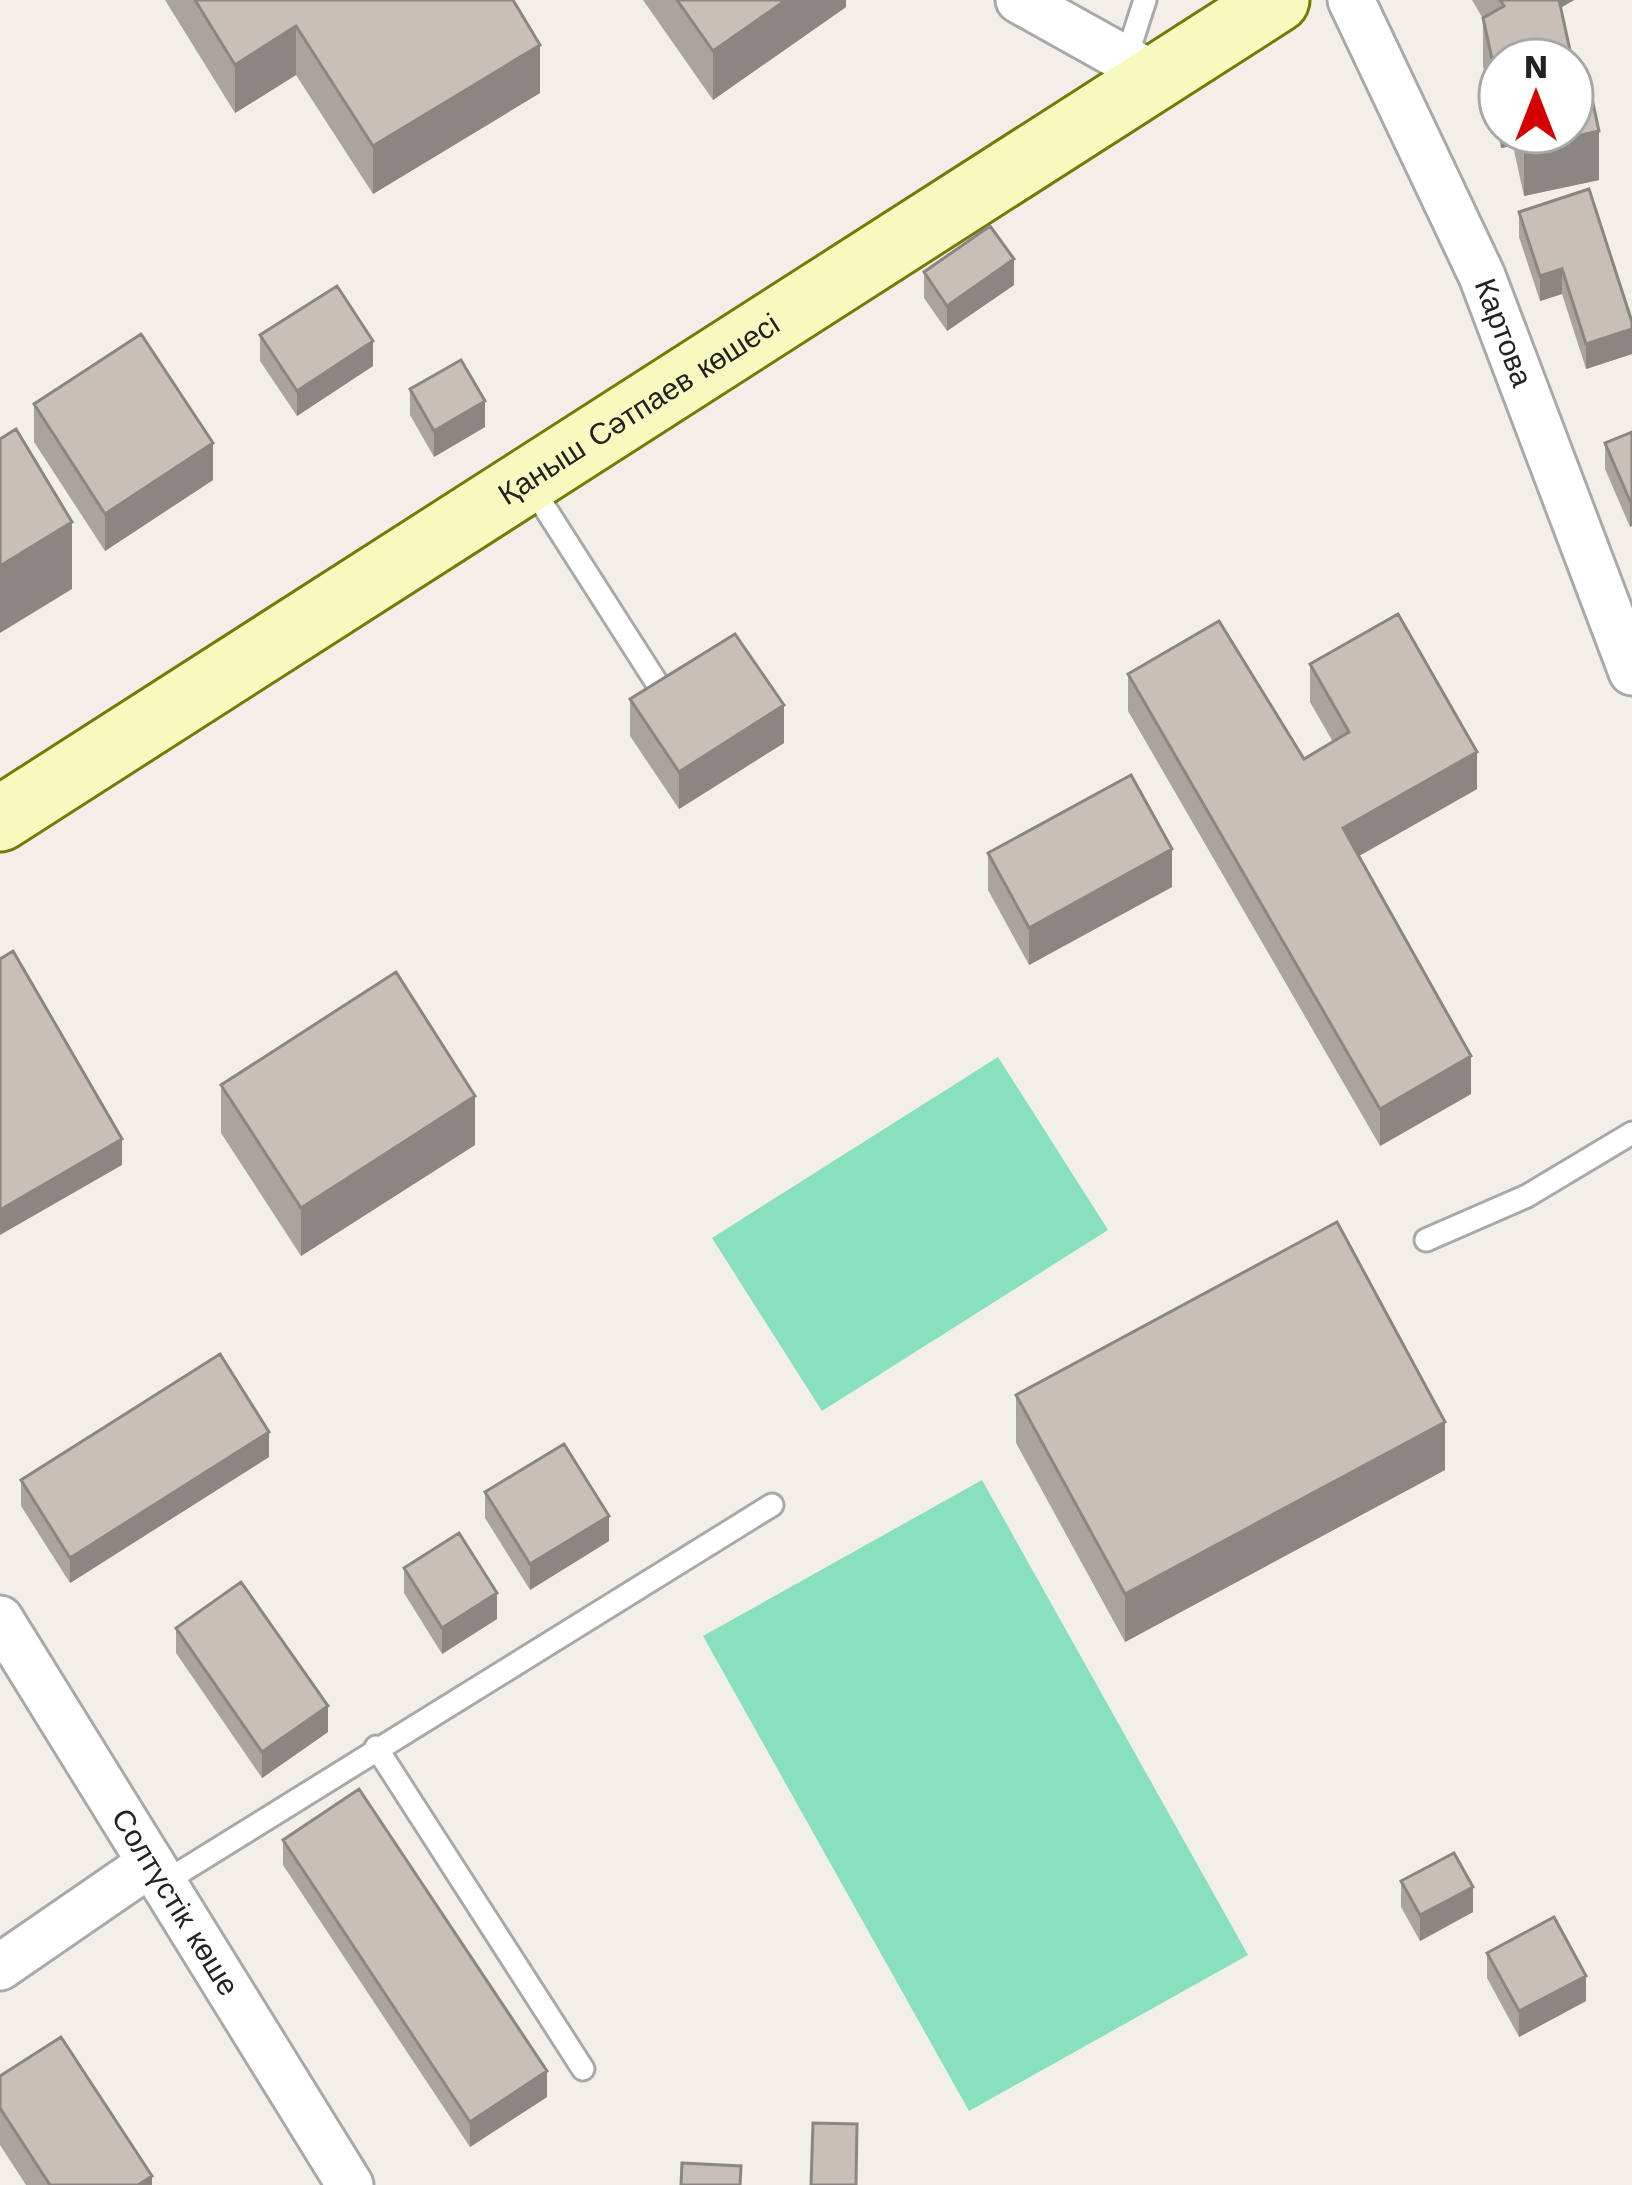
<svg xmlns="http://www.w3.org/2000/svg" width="1632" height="2185" font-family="'Work Sans',sans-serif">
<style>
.pitch{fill:#88e0be}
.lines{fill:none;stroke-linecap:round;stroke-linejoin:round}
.lane-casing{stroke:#a9a9a9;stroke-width:27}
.street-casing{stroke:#a9a9a9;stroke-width:51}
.secondary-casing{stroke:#707d05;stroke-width:69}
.lane{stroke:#fff;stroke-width:21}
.street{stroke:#fff;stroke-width:45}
.secondary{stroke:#f7fabf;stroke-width:63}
.wall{fill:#aba49e;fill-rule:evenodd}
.shaded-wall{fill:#8b8681}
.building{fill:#c7bfb8;stroke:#8b8681;stroke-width:3}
.labels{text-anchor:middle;stroke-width:12;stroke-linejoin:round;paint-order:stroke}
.street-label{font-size:30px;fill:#222;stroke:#fff}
</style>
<rect width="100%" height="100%" fill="#f2efe9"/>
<!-- pitch -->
<path class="pitch" d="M998,1057L1108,1230L822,1411L712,1238Z
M982,1480L1248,1955L969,2111L703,1636Z"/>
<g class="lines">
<defs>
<path id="lane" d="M1126,59L1145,0
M531,486L669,702
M1426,1240L1527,1196L1632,1133
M376,1747L583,2069
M163,1883L772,1505"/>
<g id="street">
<path d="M1019,0L1157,77"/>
<path id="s1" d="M1351,0L1482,276L1632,672"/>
<path id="s2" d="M0,1619L350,2185"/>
<path d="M0,1967L151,1863"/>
</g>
<g id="secondary">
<path id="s3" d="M0,819L1277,0"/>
</g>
</defs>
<!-- lane casing -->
<use href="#lane" class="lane-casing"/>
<!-- street casing -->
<use href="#street" class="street-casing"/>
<!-- secondary casing -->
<use href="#secondary" class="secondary-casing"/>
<!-- lane -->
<use href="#lane" class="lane"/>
<!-- street -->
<use href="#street" class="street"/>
<!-- secondary -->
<use href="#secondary" class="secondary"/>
</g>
<!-- wall -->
<path class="wall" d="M165,0H513L540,93L373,194L296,75L235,113Z
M643,0H846V7L713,100Z
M1472,0H1574L1561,8L1599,180L1524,196L1513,146L1501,148L1483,66V19ZM1500,60L1572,132H1500Z
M1519,212L1632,322V354L1586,369L1562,294L1540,301L1519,237Z
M924,272L1014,285L947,331L924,298Z
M260,335L373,366L297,416L260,361Z
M410,389L485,427L434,457L410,415Z
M34,404L213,480L105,551L34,442Z
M1632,432L1630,527L1605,469V443Z
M1310,664L1477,789L1359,856L1471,1094L1380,1146L1128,711V674L1304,759L1333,742L1310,702Z
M630,699L784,743L679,809L630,736Z
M988,853L1172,887L1029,965L988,890Z
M221,1085L475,1145L301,1256L221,1133Z
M1016,1395L1445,1470L1125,1642L1016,1443Z
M269,1457L70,1583L21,1506V1480Z
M485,1492L609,1541L530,1590L485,1518Z
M404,1568L497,1619L442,1654L404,1593Z
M176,1628L328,1732L262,1778L176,1653Z
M283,1840L547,2097L470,2147L283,1865Z
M1401,1881L1473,1912L1420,1941L1401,1907Z
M1487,1953L1586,2001L1519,2037L1487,1978Z
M0,2076L152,2185H26L0,2145Z"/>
<!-- shaded-wall -->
<path class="shaded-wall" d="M786,0H846V7L713,100V51Z
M1551,0H1574L1551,13Z
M296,26V75L235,113V65Z
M540,45V93L373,194V146Z
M1599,131V180L1524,196V148Z
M1501,132H1513V146L1501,148Z
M1014,259V285L947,331V306Z
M1562,269V294L1540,301V276Z
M1632,329V354L1586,369V344Z
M373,341V366L297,416V391Z
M485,401V427L434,457V431Z
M213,443V480L105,551V514Z
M1632,500V526L1630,527V501Z
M72,522V589L0,633V566Z
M784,705V743L679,809V772Z
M1477,752V789L1343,865V828Z
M1172,849V887L1029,965V928Z
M1471,1056V1094L1380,1146V1109Z
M475,1096V1145L301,1256V1208Z
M122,1139V1165L0,1235V1210Z
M1445,1422V1470L1125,1642V1594Z
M269,1432V1457L70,1583V1558Z
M609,1516V1541L530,1590V1564Z
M497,1593V1619L442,1654V1628Z
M328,1706V1732L262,1778V1752Z
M1473,1887V1912L1420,1941V1915Z
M1586,1976V2001L1519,2037V2011Z
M547,2071V2097L470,2147V2122Z
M152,2176V2185H138Z"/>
<!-- building -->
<path class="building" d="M195,0H513L540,45L373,146L296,26L235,65Z
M677,0H786L713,51Z
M1500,0H1559L1577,82L1588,80L1599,131L1524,148L1521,132H1572V60H1500V95L1483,18L1504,6Z
M1589,189L1632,322V329L1586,344L1562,269L1540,276L1519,212Z
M990,226L1014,259L947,306L924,272Z
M337,286L373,341L297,391L260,335Z
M141,334L213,443L105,514L34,404Z
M461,360L485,401L434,431L410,389Z
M16,429L72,522L0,566V439Z
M1632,432V500L1630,501L1605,443Z
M1398,614L1477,752L1343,828L1471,1056L1380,1109L1128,674L1219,621L1304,759L1349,732L1310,664Z
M735,634L784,705L679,772L630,699Z
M1131,775L1172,849L1029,928L988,853Z
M13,951L122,1139L0,1210V959Z
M396,972L475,1096L301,1208L221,1085Z
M1337,1222L1445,1422L1125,1594L1016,1395Z
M220,1354L269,1432L70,1558L21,1480Z
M564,1444L609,1516L530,1564L485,1492Z
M459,1533L497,1593L442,1628L404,1568Z
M241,1582L328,1706L262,1752L176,1628Z
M359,1789L547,2071L470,2122L283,1840Z
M1454,1853L1473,1887L1420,1915L1401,1881Z
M1554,1917L1586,1976L1519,2011L1487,1953Z
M61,2037L152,2176L138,2185H50L0,2108V2076Z
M813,2123L857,2124L856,2185H811Z
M682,2163L741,2166L740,2185H681Z"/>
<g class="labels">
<!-- street labels -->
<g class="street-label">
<text dy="10" stroke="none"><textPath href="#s1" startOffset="366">Картова</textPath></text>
<text dy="10" stroke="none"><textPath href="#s3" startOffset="759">Қаныш Сәтпаев көшесі</textPath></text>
<text dy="10" stroke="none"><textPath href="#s2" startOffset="333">Солтүстік көше</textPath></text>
</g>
</g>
<!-- north arrow -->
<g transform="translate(1536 96)"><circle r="57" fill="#ffffff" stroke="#a7a7a7" stroke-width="3"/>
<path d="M0-9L21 45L0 30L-21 45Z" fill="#d40000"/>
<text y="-18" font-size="33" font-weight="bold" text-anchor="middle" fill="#222222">N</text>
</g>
</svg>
